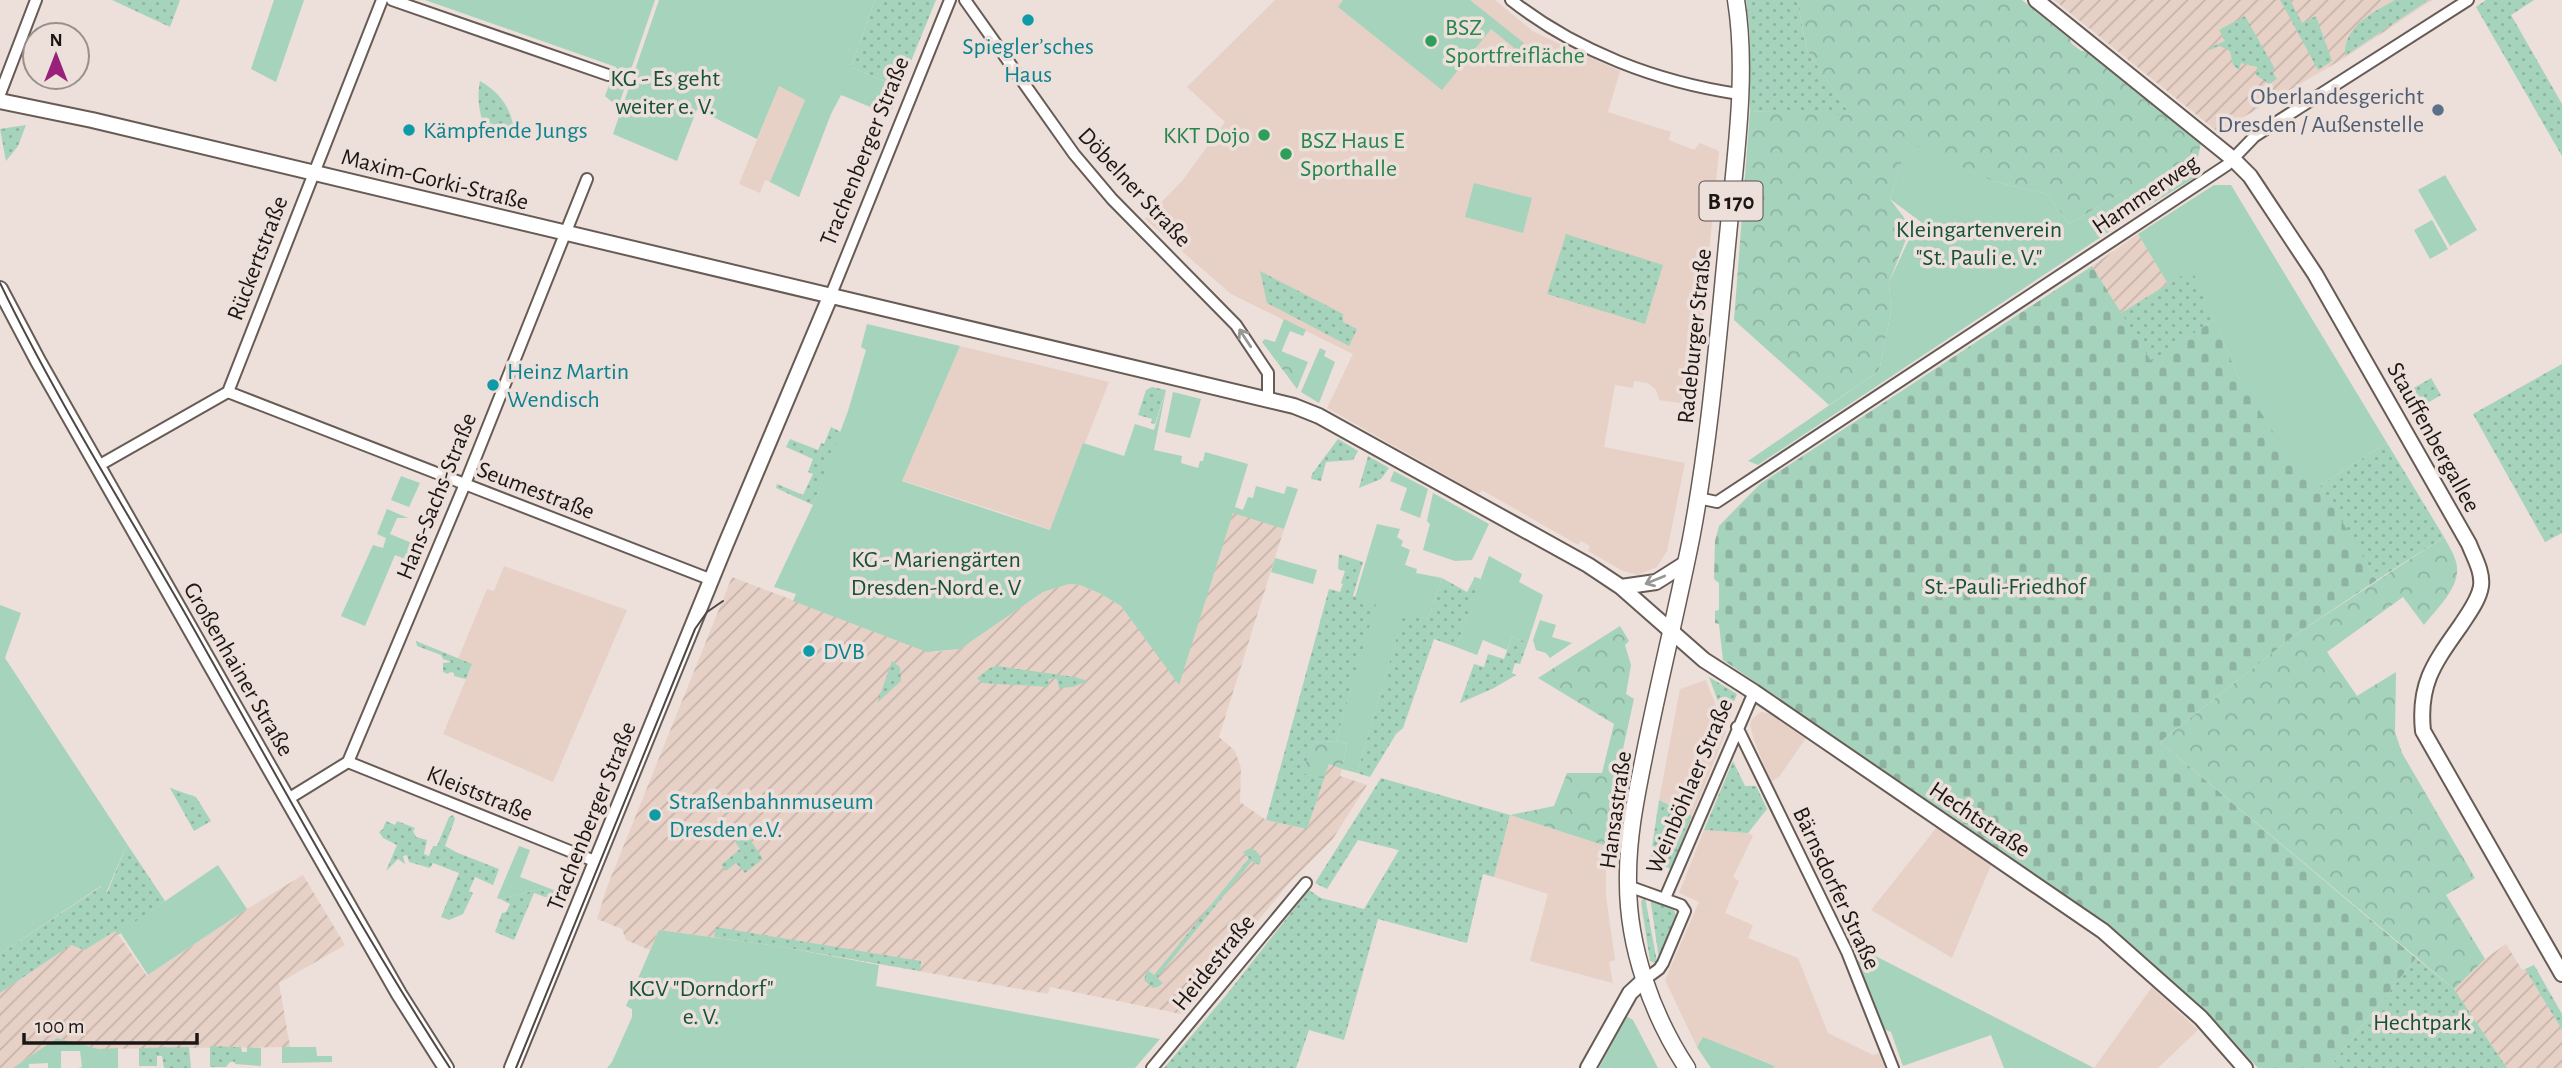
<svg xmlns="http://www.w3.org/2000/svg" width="2562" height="1068" font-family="'Alegreya Sans',sans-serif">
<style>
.built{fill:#e7d1c7}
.industrial{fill:url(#industrial-furrows)}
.grass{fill:url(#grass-dots)}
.forest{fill:url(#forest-crowns)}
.cemetery{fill:url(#cemetery-stones)}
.garden{fill:#a6d3bc}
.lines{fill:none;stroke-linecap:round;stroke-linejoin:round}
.street-casing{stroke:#675b55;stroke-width:14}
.secondary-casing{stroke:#675b55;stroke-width:18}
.primary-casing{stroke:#675b55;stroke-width:19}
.street{stroke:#fff;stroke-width:10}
.secondary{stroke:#fff;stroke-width:14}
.primary{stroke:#fff;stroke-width:16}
.tram{stroke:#4e4744;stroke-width:2}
.oneway{stroke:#999796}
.culture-dot{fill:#0f9aa8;stroke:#eddfd9;stroke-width:2.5}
.leisure-dot{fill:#2e9e5b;stroke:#eddfd9;stroke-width:2.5}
.service-dot{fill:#5c6f8a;stroke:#eddfd9;stroke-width:2.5}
.labels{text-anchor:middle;stroke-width:7;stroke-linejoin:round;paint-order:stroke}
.shield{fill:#eddfd9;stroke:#5b5350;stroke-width:2}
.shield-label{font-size:23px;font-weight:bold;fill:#1c1715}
.leisure-label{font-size:24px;fill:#27864d;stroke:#eddfd9;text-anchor:start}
.culture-label{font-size:24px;fill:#0d838f;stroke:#eddfd9;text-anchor:start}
.park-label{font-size:24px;fill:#145239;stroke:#eddfd9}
.service-label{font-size:24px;fill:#4e5e75;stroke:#eddfd9;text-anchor:end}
.street-label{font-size:24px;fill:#1c1715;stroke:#eddfd9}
</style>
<defs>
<pattern id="industrial-furrows" width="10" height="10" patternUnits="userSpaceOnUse" patternTransform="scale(1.75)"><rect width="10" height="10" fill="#e7d1c7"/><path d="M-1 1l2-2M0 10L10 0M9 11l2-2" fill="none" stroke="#c6b3aa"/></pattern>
<pattern id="grass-dots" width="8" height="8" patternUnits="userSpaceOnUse" patternTransform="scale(1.75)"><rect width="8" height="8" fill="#a6d3bc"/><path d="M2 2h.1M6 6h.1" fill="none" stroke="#8eb4a1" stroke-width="1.8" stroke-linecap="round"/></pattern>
<pattern id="forest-crowns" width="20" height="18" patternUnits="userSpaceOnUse" patternTransform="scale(1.75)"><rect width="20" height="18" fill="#a6d3bc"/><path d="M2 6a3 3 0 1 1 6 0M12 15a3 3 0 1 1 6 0" fill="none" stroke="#8eb4a1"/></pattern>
<pattern id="cemetery-stones" width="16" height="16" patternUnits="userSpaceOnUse" patternTransform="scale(1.75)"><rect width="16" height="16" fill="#a6d3bc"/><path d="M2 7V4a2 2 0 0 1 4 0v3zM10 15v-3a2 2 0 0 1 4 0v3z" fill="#8eb4a1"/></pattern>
</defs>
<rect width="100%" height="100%" fill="#eddfd9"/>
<!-- built -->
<path class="built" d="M1275,0H1495L1534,32L1620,71L1608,112L1671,132L1669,140L1694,150L1700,143L1719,151L1694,405L1659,400L1656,390L1648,383L1634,381L1633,388L1615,385L1604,447L1685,463L1667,551L1657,567L1638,575L1623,571L1588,551L1590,546L1581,541L1578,545L1482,490L1479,494L1327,408L1353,354L1231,294L1145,219L1182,181L1225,122L1187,87Z
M779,86L805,100L770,182L765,180L760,193L739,184Z
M960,346L1109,382L1051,530L1003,513L901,480Z
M504,566L627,610L553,782L443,734L472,665L458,659L487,589L494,591Z
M1706,680L1726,732L1692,816L1659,800L1680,689Z
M1761,712L1772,714L1806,738L1779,777L1771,782L1754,740L1750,725L1752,719Z
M1510,815L1606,846V896L1615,960L1609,962L1613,983L1530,961L1548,894L1494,877Z
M1937,827L1991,865L1952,958L1871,910Z
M1704,830L1748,833L1753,836L1733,877L1739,881L1725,913L1753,925L1748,938L1798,958L1828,1033L1873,1055L1879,1053L1885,1068H1773L1774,1065L1703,1037L1697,1047L1665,980L1699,902L1679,893Z
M2152,987L2198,1030L2158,1068H2094Z"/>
<!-- industrial -->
<path class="industrial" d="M2054,0H2432L2346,57L2218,132Z
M2138,234L2168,284L2121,313L2092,266Z
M1233,512L1284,529L1219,737L1235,751L1241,768L1240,802L1266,820L1307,829L1329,764L1342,769L1340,776L1367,785L1332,840L1290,882L1181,1014L1050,987L1048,994L777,946L659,930L650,950L626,940L622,929L597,919L607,887L732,577L927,651L936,652L960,649L1043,592L1069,584L1080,585L1099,593L1121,606L1179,684Z
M303,875L345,945L279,983L290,1047L99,1049L57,1038L13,1068H0V993L71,945L85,950L115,930L147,976L247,909Z
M2506,944L2522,970L2525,969L2562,1030V1068H2507L2454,989L2485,959Z"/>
<!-- grass -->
<path class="grass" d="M112,0H180L170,27Z
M875,0H936L900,88L851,67Z
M1746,0H1797L1807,50L1851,116L1750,111V36Z
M2280,0H2290L2302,23L2316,16L2332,61L2318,70Z
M2395,0H2429L2345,56C2343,27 2373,12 2395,0Z
M2486,0H2534L2511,15L2562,104V156L2476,7Z
M2245,16L2275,69L2272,71L2277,79L2269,84L2256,75L2257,67L2241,63L2239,70L2233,65L2230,51L2220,46L2210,50L2209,48L2225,41L2219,30Z
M480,81C503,94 515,114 514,140C482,145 475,105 480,81Z
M26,125L18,146L6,161L0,129Z
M1566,234L1663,265L1645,324L1547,294Z
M2192,269L2214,320L2151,362L2121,313Z
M1260,271L1343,314V322L1357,329L1349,346L1267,303Z
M2562,364V533L2545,542L2473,414Z
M2431,378L2441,395L2409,414L2400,396Z
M1152,387L1166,390L1155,424L1151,423L1152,419L1138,415L1146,390Z
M831,427L841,432L813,505L776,488L777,484L803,495L813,474L808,472L813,459L786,447L790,439L818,450L821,443L824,444Z
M1338,439L1358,451L1353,460L1326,462L1321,481L1311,479L1312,474Z
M2387,443L2444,537L2377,580L2319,486Z
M1368,456L1389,468L1381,479L1359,488Z
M1339,554L1363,562L1353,596L1377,604L1336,741L1313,743L1303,773L1324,779L1307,829L1266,820L1329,589L1340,592L1343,584L1341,583L1345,571L1338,569Z
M1475,577L1481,579L1456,647L1434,639L1403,728L1396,734L1370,777L1357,773L1404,612L1428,619L1442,578L1467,592Z
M1512,637L1528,642L1520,664L1515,663L1512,673L1516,675L1494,688L1460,703L1474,664L1484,667L1488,654L1504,659Z
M416,641L472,664L466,679L454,676V673L450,672L448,674L443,672V663L452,662L443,659L441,655L417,646Z
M892,661L900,667L901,681L877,703Z
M997,666L1075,677L1088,681L1073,687L1059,688L1057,679H1049L1048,687L982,683L977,678L990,668Z
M1709,677L1737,694L1726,723Z
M1733,761L1745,786H1756L1767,809L1748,833L1704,830Z
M1381,778L1510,815L1494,877L1483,874L1467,943L1378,919L1344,1040L1309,1030L1296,1068H1164L1227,994L1309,890L1321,898L1364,909L1399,850L1358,840L1327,889L1315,883Z
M170,788L196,797L211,821L194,831Z
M1659,800L1692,816L1671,869L1650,861Z
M453,815L455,819L445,846L458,853L499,869L493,885L475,877L469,891L473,893L463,914L449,920L441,917L459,873L433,863L430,868L409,862L407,855L403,856L405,864L398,859L386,871L397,845L383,838L379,832L383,829L386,821L395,825L397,821L415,828L413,831L416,837L427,840L424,854L429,856L433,846H437L449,817Z
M745,832L763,859L745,873L736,863L726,871L721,865L740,849L734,840Z
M127,844L165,901L118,935L115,931L85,950L71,945L0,993V954L102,886L107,893Z
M1248,849H1253L1259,854L1261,861L1259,865L1252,861L1157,978L1163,983L1158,987L1153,988L1144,980L1147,970L1154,975L1249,858L1243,852Z
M541,889L558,896L556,901L534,893L514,940L495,932L502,913L506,912L510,904L500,899Z
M1645,897L1657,962L1655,963L1650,961L1641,902Z
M1650,897C1662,902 1676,903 1676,919L1659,959Z
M716,927L921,961L920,971L777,946L714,937Z
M2416,958L2454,989L2507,1068H2329Z
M2534,965L2562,1014V1030L2525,969Z
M210,1046L235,1047V1062H230L226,1067H210Z
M189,1047L191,1068H164L162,1056H157V1066H139V1048Z"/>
<!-- forest -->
<path class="forest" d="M1797,0H2022L2070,39L2071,43L2081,51H2086L2201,142L2194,178L2137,213L2120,194L2069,224L2047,194L1992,181L1908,143L1890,199L1911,227L1889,282L1891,311L1879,371L1829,405L1734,320L1750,111L1850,115L1807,50Z
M1281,351L1308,362L1297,389L1277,362Z
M2444,537C2448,545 2454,553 2456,562C2463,585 2437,608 2424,625L2403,597L2327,652L2357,696L2396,672L2395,732L2402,753L2475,878L2446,895L2485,959L2454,989L2160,742L2292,637Z
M1620,626L1629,641L1625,645L1631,665L1626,694L1634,699L1619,767L1606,846L1510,815L1554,806L1567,773H1602L1614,724L1538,678Z
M1336,741L1347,744L1342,769L1329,764L1324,779L1302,773L1313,743Z"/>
<!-- cemetery -->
<path class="cemetery" d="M2092,266L2151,361L2214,320L2239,378L2313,473L2377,580L2292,637L2160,742L2416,958L2329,1068H2258L2206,1011L2107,923L1723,660L1719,624L1715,623V611L1719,610V583L1714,579L1715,541L1719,526L1760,484Z"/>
<!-- garden -->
<path class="garden" d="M274,0H304L276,82L251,69Z
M425,0H655L618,107L605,96L616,67Z
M659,0H875L851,67L900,88L890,115L841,95L831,114L799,197L770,182L805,100L779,86L757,139L697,109L677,161L613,134Z
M1343,0H1470L1524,43L1518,51L1491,29L1442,90L1338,7Z
M1908,142L1992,181L2047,194L2069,224L2120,194L2137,213L1758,465L1748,461L1879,371L1891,311L1889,282L1912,233L1921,222L1890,199Z
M2445,175L2477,230L2450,246L2418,190Z
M1474,183L1532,198L1523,233L1465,217Z
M2214,185H2231L2387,443L2319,486L2313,474L2301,476L2239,378L2192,270L2168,284L2138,234Z
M2432,220L2448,249L2430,259L2414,230Z
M1284,319L1306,330L1303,336L1290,331L1277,362L1262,342L1265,339L1275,342Z
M867,324L960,346L902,481L1050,530L1083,443L1124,456L1135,424L1154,430L1166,390L1154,450L1182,456L1181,463L1198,468L1200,461H1203L1205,452L1248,464L1235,507L1243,510L1248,497L1253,498L1256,486L1284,494L1287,486L1298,489L1284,529L1233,513L1179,685L1121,606L1099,593L1080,585L1069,584L1043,592L960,649L927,652L793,601L796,594L774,587L813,505L848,411L866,350L861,347Z
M1320,348L1326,351L1324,356L1335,362L1319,403L1301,392Z
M1173,392L1201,399L1190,438L1165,432Z
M1394,471L1428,489L1420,518L1400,510L1407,488L1390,481Z
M401,476L420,483L409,507L391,500Z
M1433,493L1489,524L1472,560L1455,561L1423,550L1430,524L1427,521Z
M387,509L408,518H397L390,534L412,543L411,548L417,550L413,562L395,555L365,626L341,616L373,545L383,548L386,538L377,534Z
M1377,524L1400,529L1397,537L1403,541L1401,546L1410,550L1405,565L1417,569L1416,573L1442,578L1428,619L1404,613L1357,773L1342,769L1347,744L1336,741L1376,604L1355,597Z
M1489,556L1522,574L1519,582L1543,595L1528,642L1512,637L1507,650L1483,640L1477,655L1456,647Z
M1275,558L1317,570L1313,584L1271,572Z
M0,605L21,613L5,658L127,844L106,893L101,886L0,954Z
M1540,620L1556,625L1552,637L1572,643L1550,658L1546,653L1536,650L1533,640Z
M519,846L530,850L520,877L564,894L563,898L541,889L500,899L497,898Z
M218,865L247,909L148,975L120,932Z
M659,930L777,946L879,965L876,986L1160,1039L1135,1068H607L612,1062L632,1017V1009L626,1006Z
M1848,942L2094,1068H2004L1991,1035L1903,1066L1891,1032L1881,1028Z
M1626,1016L1633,1020L1658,1068H1599Z
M1703,1037L1775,1066L1773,1068H1711L1697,1047Z
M57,1038L99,1049L118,1048V1068H78L82,1067L80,1051H61V1068H48V1063L29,1064V1068H13Z
M235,1047H241L242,1052H247V1047L261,1048V1066L235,1064Z
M282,1047H316L317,1056H332V1062L282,1063Z"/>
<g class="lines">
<defs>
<path id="street" d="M392,0L608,75
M965,0L1074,154L1112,199L1236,325L1268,373V400
M1511,0C1576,51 1657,82 1739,94
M0,94L36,0
M830,297L950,0
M228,392L712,580
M98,466L228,392L382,0
M1698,498L1717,502L2227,165L2255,136L2468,0
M1737,727L1847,952L1893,1068
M348,762L597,862
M288,799L348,762L465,484L587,179
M1628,886L1681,905L1685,911L1663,963L1659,969L1644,980
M1665,898L1754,692
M1152,1068L1306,883"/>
<path id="secondary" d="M2036,0L2233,159L2250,176L2315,274L2469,544C2474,557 2483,572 2481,586C2479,600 2468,614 2461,625C2435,662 2418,683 2423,731L2562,974
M0,101L92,120L1294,406L1319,416L1588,565L1621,587L1704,660L1754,692L2103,931L2201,1018L2245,1068
M0,289L38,361L233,704L399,994L446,1068
M1621,587L1656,582L1686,563
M512,1068L725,546L830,297
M1588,1068L1630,993L1644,980"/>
<path id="primary" d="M1687,1068C1652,1015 1628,947 1628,883C1627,837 1637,792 1646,747C1660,678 1677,609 1691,539C1710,439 1718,336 1728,235C1735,161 1748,73 1736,0"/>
</defs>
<!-- street casing -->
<use href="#street" class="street-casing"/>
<!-- secondary casing -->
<use href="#secondary" class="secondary-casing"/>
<!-- primary casing -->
<use href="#primary" class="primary-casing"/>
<!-- street -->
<use href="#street" class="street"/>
<!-- secondary -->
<use href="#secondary" class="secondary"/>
<!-- primary -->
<use href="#primary" class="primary"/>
<!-- tram -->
<path class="tram" d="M0,283C55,397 123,505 186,615C272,767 355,922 450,1068
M516,1068L695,629L707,612L723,601"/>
</g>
<!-- one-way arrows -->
<defs><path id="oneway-shaft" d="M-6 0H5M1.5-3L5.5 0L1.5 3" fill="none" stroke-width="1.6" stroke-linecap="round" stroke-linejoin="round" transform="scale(1.75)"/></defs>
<g class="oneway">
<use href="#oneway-shaft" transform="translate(1245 338) rotate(-123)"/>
<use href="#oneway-shaft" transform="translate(1655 580) rotate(158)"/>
</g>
<!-- markers -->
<g class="culture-dot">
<circle cx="1028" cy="20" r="7"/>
<circle cx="409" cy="130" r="7"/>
<circle cx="493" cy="385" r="7"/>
<circle cx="809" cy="651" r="7"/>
<circle cx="655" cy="815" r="7"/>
</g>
<g class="leisure-dot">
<circle cx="1431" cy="41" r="7"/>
<circle cx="1264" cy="135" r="7"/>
<circle cx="1286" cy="154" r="7"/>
</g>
<circle class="service-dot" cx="2438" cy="110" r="7"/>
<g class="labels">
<!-- shield labels -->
<rect class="shield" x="1699.5" y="181.5" width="63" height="39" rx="5"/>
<g class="shield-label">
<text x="1731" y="209">B 170</text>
</g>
<!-- leisure labels -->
<g class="leisure-label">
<text x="1445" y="35">BSZ<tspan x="1445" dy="28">Sportfreifläche</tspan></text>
<text x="1250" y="143" text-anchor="end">KKT Dojo</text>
<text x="1300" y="148">BSZ Haus E<tspan x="1300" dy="28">Sporthalle</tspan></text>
</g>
<!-- culture labels -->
<g class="culture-label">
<text x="1028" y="54" text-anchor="middle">Spiegler’sches<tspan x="1028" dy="28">Haus</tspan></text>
<text x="423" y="138">Kämpfende Jungs</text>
<text x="507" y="379">Heinz Martin<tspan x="507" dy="28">Wendisch</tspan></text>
<text x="823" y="659">DVB</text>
<text x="669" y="809">Straßenbahnmuseum<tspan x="669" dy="28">Dresden e.V.</tspan></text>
</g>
<!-- park labels -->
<g class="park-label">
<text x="665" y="86">KG - Es geht<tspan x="665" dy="28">weiter e. V.</tspan></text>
<text x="1979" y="237">Kleingartenverein<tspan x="1979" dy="28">"St. Pauli e. V."</tspan></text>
<text x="936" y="567">KG - Mariengärten<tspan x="936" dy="28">Dresden-Nord e. V</tspan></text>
<text x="2005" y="594">St.-Pauli-Friedhof</text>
<text x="701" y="996">KGV "Dorndorf"<tspan x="701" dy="28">e. V.</tspan></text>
<text x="2422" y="1030">Hechtpark</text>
</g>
<!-- service labels -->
<g class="service-label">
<text x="2424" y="104">Oberlandesgericht<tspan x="2424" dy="28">Dresden / Außenstelle</tspan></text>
</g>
<!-- street labels -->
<g class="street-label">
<text transform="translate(864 151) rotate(-68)" y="8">Trachenberger Straße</text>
<text transform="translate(435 179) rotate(14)" y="8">Maxim-Gorki-Straße</text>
<text transform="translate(1135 187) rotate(47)" y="8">Döbelner Straße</text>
<text transform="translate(2145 194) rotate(-34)" y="8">Hammerweg</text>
<text transform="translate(257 258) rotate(-69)" y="8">Rückertstraße</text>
<text transform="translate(1694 336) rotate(-84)" y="8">Radeburger Straße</text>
<text transform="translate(2434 437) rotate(61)" y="8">Stauffenbergallee</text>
<text transform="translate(536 490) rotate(21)" y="8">Seumestraße</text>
<text transform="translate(436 496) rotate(-68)" y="8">Hans-Sachs-Straße</text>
<text transform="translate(239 669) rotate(60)" y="8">Großenhainer Straße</text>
<text transform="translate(1689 786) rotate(-67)" y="8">Weinböhlaer Straße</text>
<text transform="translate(480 793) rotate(22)" y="8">Kleiststraße</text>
<text transform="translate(1615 810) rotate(-82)" y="8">Hansastraße</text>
<text transform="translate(591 816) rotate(-68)" y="8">Trachenberger Straße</text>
<text transform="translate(1980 819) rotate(34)" y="8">Hechtstraße</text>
<text transform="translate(1837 888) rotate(65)" y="8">Bärnsdorfer Straße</text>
<text transform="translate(1213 962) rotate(-51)" y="8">Heidestraße</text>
</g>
</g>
<!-- north arrow -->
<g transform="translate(56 56)"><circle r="33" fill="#eddfd9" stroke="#998f8b" stroke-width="2"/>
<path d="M0-5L12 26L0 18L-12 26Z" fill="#99207b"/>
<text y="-10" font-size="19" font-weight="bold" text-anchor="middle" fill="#1c1715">N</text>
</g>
<!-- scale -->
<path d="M24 1033v10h173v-10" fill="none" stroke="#1c1715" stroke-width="3.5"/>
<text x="35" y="1033" font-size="21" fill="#1c1715" stroke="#eddfd9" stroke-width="5" paint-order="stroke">100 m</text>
</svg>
